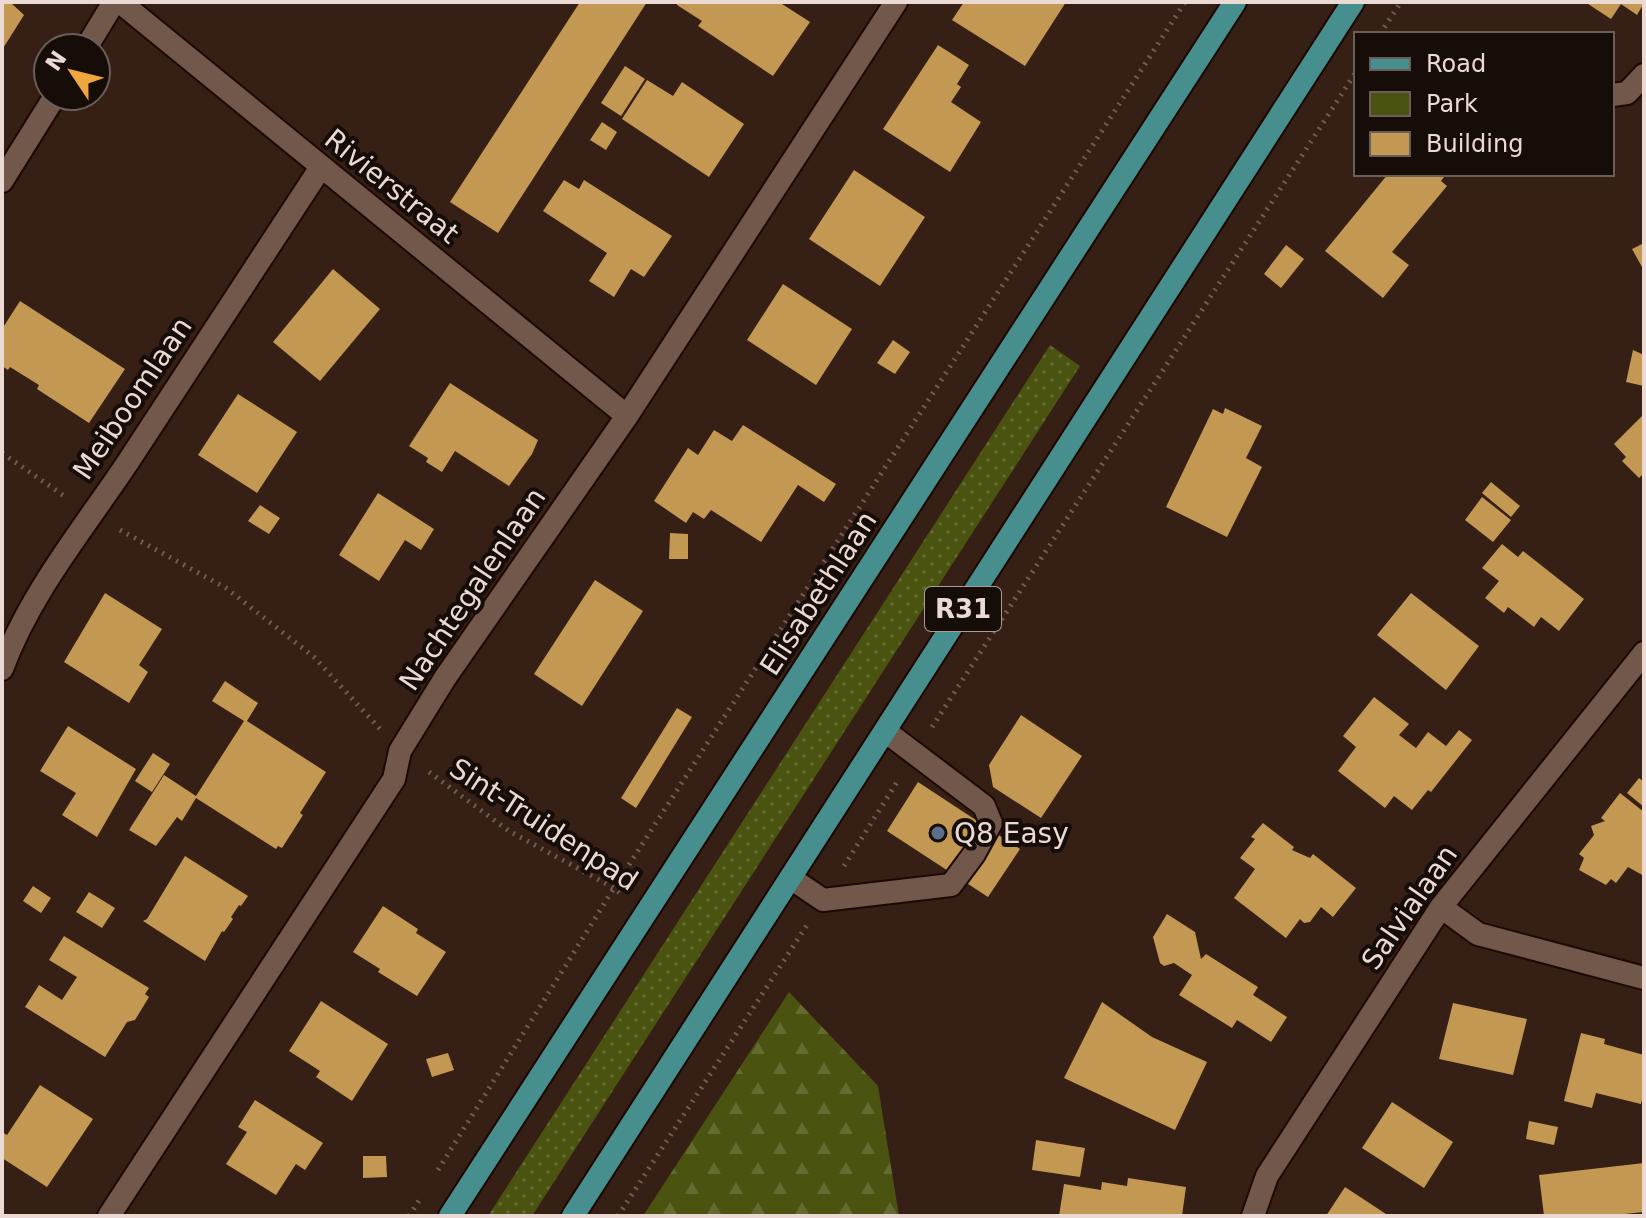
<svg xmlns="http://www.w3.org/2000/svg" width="1646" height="1218" font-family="'DejaVu Sans',sans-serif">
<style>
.green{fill:url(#green-dots)}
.forest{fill:url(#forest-firs)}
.building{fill:#c39852}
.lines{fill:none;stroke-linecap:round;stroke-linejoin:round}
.service-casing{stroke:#1d0802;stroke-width:26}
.minor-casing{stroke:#1d0802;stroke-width:26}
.primary-casing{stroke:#1d0802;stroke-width:26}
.path{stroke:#715c53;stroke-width:5;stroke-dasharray:2 6;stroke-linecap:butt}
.service{stroke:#72574b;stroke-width:22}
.minor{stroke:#72574b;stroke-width:22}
.primary{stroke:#478e8e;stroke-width:22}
.service-dot{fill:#5c6f8a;stroke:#160c08;stroke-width:3}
.labels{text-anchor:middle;stroke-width:8;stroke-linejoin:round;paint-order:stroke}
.shield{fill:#160c08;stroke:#aa9c96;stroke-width:2}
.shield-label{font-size:26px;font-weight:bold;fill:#eadad3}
.street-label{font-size:28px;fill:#eadad3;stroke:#160c08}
.poi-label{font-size:28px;fill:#eadad3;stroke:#160c08;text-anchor:start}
</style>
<defs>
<pattern id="green-dots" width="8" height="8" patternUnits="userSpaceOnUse" patternTransform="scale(2)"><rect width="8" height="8" fill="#4a530f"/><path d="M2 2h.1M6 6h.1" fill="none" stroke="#646b31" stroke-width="1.8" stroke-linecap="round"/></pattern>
<pattern id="forest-firs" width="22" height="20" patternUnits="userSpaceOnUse" patternTransform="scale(2)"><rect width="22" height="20" fill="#4a530f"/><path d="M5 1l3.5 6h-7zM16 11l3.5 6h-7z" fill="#646b31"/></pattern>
</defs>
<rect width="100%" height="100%" fill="#361f15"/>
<!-- green -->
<path class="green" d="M1050,345L1080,366L532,1216H488Z"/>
<!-- forest -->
<path class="forest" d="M789,992L878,1086L899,1216H643Z"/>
<!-- building -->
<path class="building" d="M2,2H10L24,15L2,50Z
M580,2H647L498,233L450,202Z
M678,2H779L810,22L773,76L698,26L702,21L677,5Z
M964,2H1066L1025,66L952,20Z
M1585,2H1644V3L1637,15L1621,4L1611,19Z
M938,45L969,65L957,84L961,87L951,102L981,122L950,172L883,129Z
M625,66L645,79L621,116L601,103Z
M647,80L673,96L682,82L744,124L709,177L622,119Z
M602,122L617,132L606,150L590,140Z
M854,170L925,217L880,286L809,239Z
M1388,174H1446L1441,181L1447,186L1392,252L1409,265L1383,298L1325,251Z
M564,180L579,189L584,180L672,236L644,277L631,269L614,297L589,281L607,253L543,211Z
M1644,243V266L1642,267L1632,249Z
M1286,245L1304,259L1281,288L1264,274Z
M333,269L380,309L320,381L273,342Z
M783,284L852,329L816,385L747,340Z
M20,301L125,369L89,423L37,389L39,385L10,367L8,370L2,366V329Z
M893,340L910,352L895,374L877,363Z
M1633,350L1644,355V386L1626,382Z
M450,383L538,440L532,454L509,486L455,451L442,472L426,462L428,458L409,446Z
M238,394L297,432L257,493L198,455Z
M1225,408L1262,426L1246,458L1262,467L1227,537L1166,507L1213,409L1223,414Z
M1644,414V473L1639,478L1622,461L1626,457L1614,444Z
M743,425L836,484L824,502L798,485L761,542L711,510L704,519L693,512L686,523L654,501L688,448L698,455L714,430L732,441Z
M1491,482L1520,506L1511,517L1482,493Z
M378,493L434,529L421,550L405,540L379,581L339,555Z
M1482,497L1511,520L1493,542L1465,520Z
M260,505L280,518L269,534L248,521Z
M670,533L688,534V559H669Z
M1502,544L1518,557L1523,551L1584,599L1559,631L1541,617L1534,627L1508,607L1504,613L1485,598L1499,581L1482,568Z
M595,580L643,611L582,706L534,674Z
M105,593L162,629L139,665L148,672L129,703L64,662Z
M1411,593L1479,646L1446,690L1377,635Z
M225,681L258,703L247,721L326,772L300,813L303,815L282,848L278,846L276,849L196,798L182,821L177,817L156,846L129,830L164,775L196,796L244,721L212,701Z
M1374,697L1409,724L1399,735L1416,748L1428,732L1446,746L1459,730L1472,740L1431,792L1428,790L1412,810L1394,796L1385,808L1338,771L1356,747L1343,736Z
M677,708L692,717L636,808L621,798Z
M1021,715L1082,756L1041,818L993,787L989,765Z
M68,726L136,769L97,837L62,815L76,793L40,771Z
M153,753L170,764L152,792L135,781Z
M1639,778L1644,782V807L1627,793Z
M918,782L1020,849L988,897L887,831Z
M1620,793L1644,812V876L1628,867L1616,883L1611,879L1606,885L1579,870L1584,858L1579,854L1594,835L1591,826L1605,821L1601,818Z
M1263,823L1294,847L1292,850L1310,858L1313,854L1356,888L1333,917L1321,907L1310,922L1304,923L1300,919L1286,938L1234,898L1255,869L1240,858L1255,839L1251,837Z
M185,856L248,896L241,906L239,905L231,917L233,919L224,932L222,931L205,961L143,921L147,919Z
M33,886L51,898L41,913L23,901Z
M89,892L115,908L102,928L76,912Z
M383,906L418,929L416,933L446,952L417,996L378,972L380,969L353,952Z
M1167,914L1195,932L1201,959L1206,954L1258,987L1253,995L1287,1017L1271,1042L1237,1020L1232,1028L1179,995L1192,975L1174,963L1164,966L1160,963L1153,937Z
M64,936L149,988L145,994L149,997L135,1020L127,1022L105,1057L25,1007L39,985L62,1000L77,977L49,960Z
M321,1001L388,1044L352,1101L316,1077L320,1071L289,1051Z
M1102,1002L1152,1037L1207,1062L1175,1130L1064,1078Z
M1453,1003L1527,1019L1513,1075L1439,1059Z
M1581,1033L1605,1039L1604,1044L1644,1055V1091L1641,1104L1596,1093L1592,1108L1564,1101Z
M448,1053L454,1070L432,1077L426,1059Z
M40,1085L93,1119L47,1187L2,1158V1132L7,1135Z
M255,1100L323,1143L305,1170L296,1164L276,1195L226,1164L247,1132L238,1127Z
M1392,1102L1453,1142L1424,1188L1362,1148Z
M1529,1121L1558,1127L1554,1145L1526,1139Z
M1036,1140L1085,1148L1080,1177L1032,1170Z
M363,1156H386L387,1177L363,1178Z
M1644,1163V1212L1605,1216H1544L1539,1175Z
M1128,1178L1186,1187L1182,1216H1059L1064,1184L1101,1190L1102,1182L1127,1186Z
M1345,1187L1389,1216H1326Z"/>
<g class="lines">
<defs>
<path id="service" d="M792,879L823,900L951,885L974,854L991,823L984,806L885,731"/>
<path id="minor" d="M120,2L627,416
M86,48L114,2
M1612,95L1627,93L1644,75
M2,181L55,96
M2,669C30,593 84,528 128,462C193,364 256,265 321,167
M1441,907L1478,934L1644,978
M109,1216L394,779L400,751L445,678L627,416L896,2
M1253,1216L1267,1176L1441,907L1644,653"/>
<path id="primary" d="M450,1216L1235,2
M573,1216L1353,2"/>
</defs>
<!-- service casing -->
<use href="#service" class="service-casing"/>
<!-- minor casing -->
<use href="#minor" class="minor-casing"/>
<!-- primary casing -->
<use href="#primary" class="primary-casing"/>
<!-- path -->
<path class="path" d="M1380,34L1401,2
M2,453L67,498
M120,530L226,588L314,657L380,729
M932,727L1356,72
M429,772L509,831L614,888L622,895
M844,866L899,779
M438,1170L614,888L1185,2
M409,1216L422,1196
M618,1216L807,925"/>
<!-- service -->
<use href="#service" class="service"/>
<!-- minor -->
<use href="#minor" class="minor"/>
<!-- primary -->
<use href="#primary" class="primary"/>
</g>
<!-- markers -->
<circle class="service-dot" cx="938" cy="833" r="8"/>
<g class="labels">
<!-- shield labels -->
<rect class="shield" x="925" y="587" width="76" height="44" rx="6"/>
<g class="shield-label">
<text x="963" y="618">R31</text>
</g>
<!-- street labels -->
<g class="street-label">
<text transform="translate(392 186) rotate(39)" y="10">Rivierstraat</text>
<text transform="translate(132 398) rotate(-56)" y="10">Meiboomlaan</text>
<text transform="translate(472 589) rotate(-56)" y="10">Nachtegalenlaan</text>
<text transform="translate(818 593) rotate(-57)" y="10">Elisabethlaan</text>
<text transform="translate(544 824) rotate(33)" y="10">Sint-Truidenpad</text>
<text transform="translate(1409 907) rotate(-55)" y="10">Salvialaan</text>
</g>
<!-- poi labels -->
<g class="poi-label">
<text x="954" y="843">Q8 Easy</text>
</g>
</g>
<!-- border -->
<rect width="1646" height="1218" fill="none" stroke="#eadad3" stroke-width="8"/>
<!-- legend -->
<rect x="1354" y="32" width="260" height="144" fill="#160c08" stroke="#6b5e59" stroke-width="2"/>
<rect x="1370" y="58" width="40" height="12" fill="#478e8e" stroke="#6b5e59" stroke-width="2"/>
<text x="1426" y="72" font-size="24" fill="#eadad3">Road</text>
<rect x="1370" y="92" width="40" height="24" fill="#4a530f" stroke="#6b5e59" stroke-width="2"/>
<text x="1426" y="112" font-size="24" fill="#eadad3">Park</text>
<rect x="1370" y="132" width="40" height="24" fill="#c39852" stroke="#6b5e59" stroke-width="2"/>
<text x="1426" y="152" font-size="24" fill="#eadad3">Building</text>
<!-- north arrow -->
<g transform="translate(72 72) rotate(305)"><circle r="38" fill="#160c08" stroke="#6b5e59" stroke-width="2"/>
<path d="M0-6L14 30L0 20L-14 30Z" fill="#f0a63e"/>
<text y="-12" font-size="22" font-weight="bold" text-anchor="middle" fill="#eadad3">N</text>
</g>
</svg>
